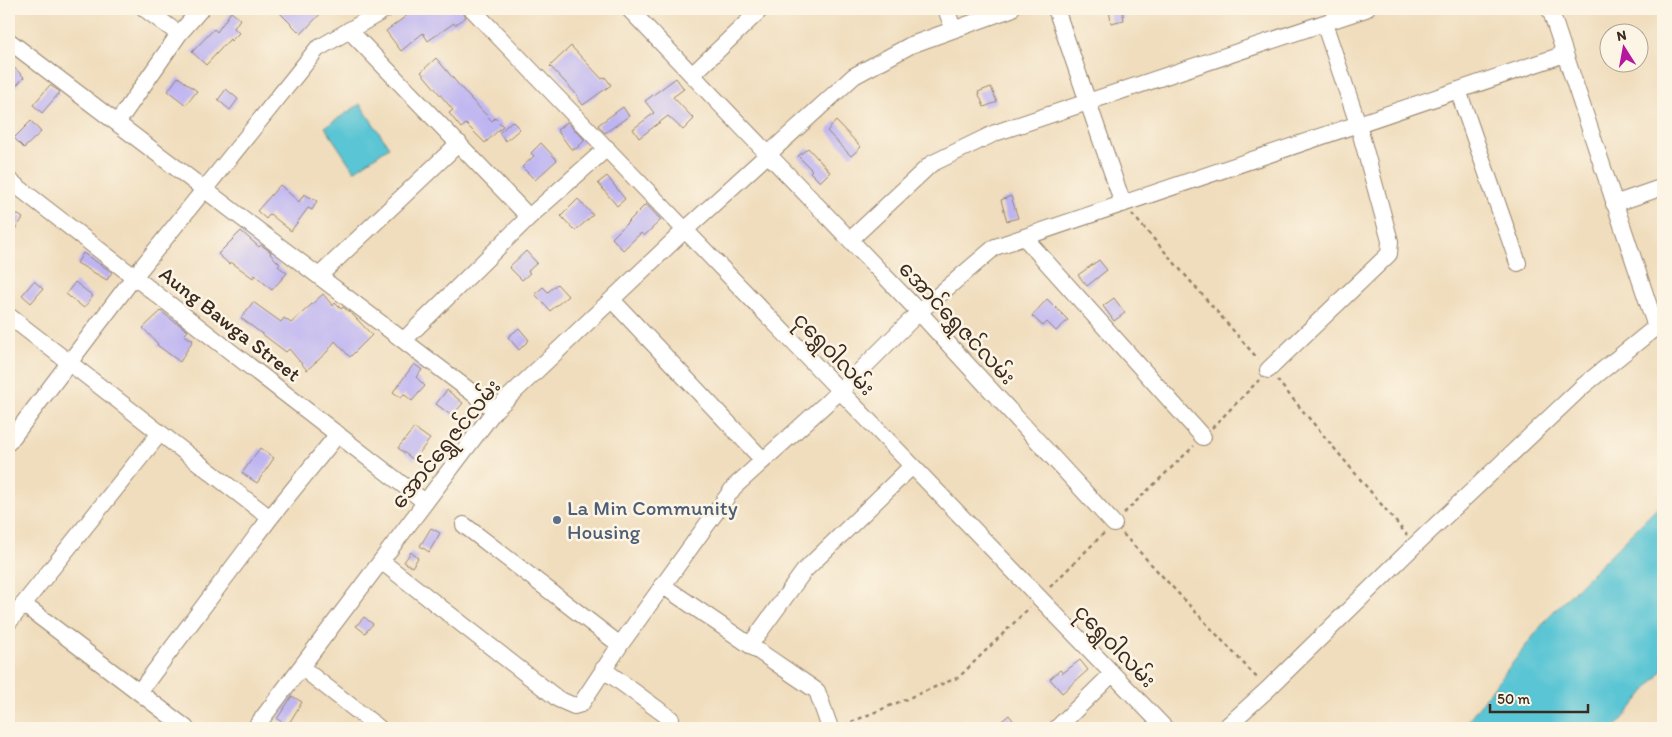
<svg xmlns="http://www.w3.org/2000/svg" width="1672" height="737" font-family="Itim,'Noto Sans Myanmar',sans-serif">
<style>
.water{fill:#5ac5d4;stroke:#4a7879}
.building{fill:#bdb4f2}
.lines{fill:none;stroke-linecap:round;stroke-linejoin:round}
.minor-casing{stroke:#96846e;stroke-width:18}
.path{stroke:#96846e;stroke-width:2.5;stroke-dasharray:4 4;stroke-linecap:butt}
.minor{stroke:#fff;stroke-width:16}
.service-dot{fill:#5c6f8a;stroke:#fcf5e5;stroke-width:2}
.labels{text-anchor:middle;stroke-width:5;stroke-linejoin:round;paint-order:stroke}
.street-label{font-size:21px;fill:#3b2a1e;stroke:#fcf5e5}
.service-label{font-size:21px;fill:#4e5e75;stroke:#fcf5e5;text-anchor:start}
</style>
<rect width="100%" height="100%" fill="#fcf5e5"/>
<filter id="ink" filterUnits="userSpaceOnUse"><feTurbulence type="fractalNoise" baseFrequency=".02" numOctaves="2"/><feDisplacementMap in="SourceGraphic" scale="10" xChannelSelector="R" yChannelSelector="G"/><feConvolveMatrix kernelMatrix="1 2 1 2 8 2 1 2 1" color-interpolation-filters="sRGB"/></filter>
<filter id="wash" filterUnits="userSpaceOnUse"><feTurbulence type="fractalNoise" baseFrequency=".0096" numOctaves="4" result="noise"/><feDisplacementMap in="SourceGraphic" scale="20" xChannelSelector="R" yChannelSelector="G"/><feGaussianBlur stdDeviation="1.12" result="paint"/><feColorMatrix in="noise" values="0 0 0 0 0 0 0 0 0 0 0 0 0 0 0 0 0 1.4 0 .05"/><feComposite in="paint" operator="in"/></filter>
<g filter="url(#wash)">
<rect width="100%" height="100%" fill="#f0ddbd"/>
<!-- water -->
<path class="water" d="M360,104L389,147L354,171L325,127Z
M1663,502V670L1615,728H1462L1549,616Z"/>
<g id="blocks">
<!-- building -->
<path class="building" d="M276,9H325L301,34Z
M405,9H460L466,17L455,25L454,23L428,41L423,33L401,51L386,31L409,14Z
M1109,9H1122L1124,20L1111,23Z
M231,12L240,19L234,28L239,33L231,41L230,39L206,65L192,52L214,29L217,32Z
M571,46L602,79L605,77L611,85L583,105L577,97L578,96L550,66Z
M436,58L469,97L492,121L495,118L503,126L485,143L466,124L461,128L449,113L453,110L421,72Z
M9,63L24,77L9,94Z
M178,77L197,91L186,105L168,91Z
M676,78L684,89L673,97L694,119L683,130L668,116L639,138L633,129L654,113L645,101Z
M50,85L60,92L42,113L33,105Z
M991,87L997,102L984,107L978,92Z
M226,89L238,99L230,110L218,100Z
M623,107L629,116L605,133L598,125Z
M31,121L41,132L24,148L14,138Z
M512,121L520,129L506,141L499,133Z
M836,121L861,147L851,156L827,131Z
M567,122L585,140L576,149H571L557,130Z
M541,143L557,160L535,180L522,167L534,156L531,153Z
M808,148L830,172L820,182L810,172L812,170L798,156Z
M607,176L625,199L617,206L598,183Z
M280,185L299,202L304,194L317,201L312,210L308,208L291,231L270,214L266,219L257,211Z
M1011,196L1018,218L1007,221L1001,200Z
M578,199L593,215L575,231L561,216Z
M646,204L661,220L644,236L641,233L623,250L612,238Z
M14,212L23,218L9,238V220Z
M241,231L259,247L261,245L271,252L270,254L280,264L278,266L287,273L272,290L255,275L253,278L231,262L229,264L218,254Z
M526,251L537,263L528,271L530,273L522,280L509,267Z
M83,253L112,272L107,280L77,263Z
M1099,260L1107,270L1087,286L1078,275Z
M34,281L43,289L31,303L22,295Z
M75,282L93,296L84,308L66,294Z
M557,284L568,296L550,311L535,294L543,287L548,292Z
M323,294L333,306L335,303L341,309L343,307L353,315L372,335L350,357L335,341L327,352L307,370L289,349L286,352L241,318L253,302L281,322L284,318L291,323Z
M1114,298L1125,313L1114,321L1103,306Z
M1047,299L1068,320L1056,331L1047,322L1043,326L1032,316Z
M161,311L176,323V322L188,331L184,335L193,340L180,362L157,345L158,344L143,328Z
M519,328L529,340L519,350L508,337Z
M414,364L422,370L416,377L425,386L412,401L404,394L401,398L393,392Z
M447,390L463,403L452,416L436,404Z
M414,428L430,439L414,460L398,448Z
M260,448L274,458L257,483L242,473Z
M431,528L440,533L429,552L420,546Z
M411,552L418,558L412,567L404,562Z
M364,617L373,624L365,633L356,626Z
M1080,660L1088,670L1062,693L1050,679L1060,670L1063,673Z
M292,696L302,702L288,725L277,719Z
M1009,715L1019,728H993Z"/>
</g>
</g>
<g filter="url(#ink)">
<use href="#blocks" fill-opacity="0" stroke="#96846e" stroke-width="1"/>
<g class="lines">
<defs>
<path id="minor" d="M145,9L179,34
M472,9L1165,728
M629,9L919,312L1114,524
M946,9L953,28
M1056,9L1123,204
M1550,9L1656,327
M349,30L529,217
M9,41L495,410
M692,75L761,9
M1458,90L1518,263
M117,123L179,34L201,9
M9,180L425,502
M1614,204L1663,187
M1024,237L1203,437
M850,240L931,164L995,133L1366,9
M319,276L459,143
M612,300L763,460
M9,316L270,518
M404,340L529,217L607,148
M1268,370L1389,254L1390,241L1358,124L1324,23
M9,442L134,277L317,49L386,9
M464,525L620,645
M381,561L558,699L574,706L581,704L620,645L734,487L840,391L919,312L995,247L1565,54
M662,585L817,691L830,728
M23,604L186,728
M9,622L160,433
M750,645L804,571L912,466
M301,667L379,728
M603,669L671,719
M139,692L270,518L338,434
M255,728L495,410L685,230L854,76L911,45L1011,9
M1057,728L1112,674
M1225,728L1267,690L1415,545L1583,386L1656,327L1663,324"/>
</defs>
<!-- minor casing -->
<use href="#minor" class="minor-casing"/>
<!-- path -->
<path class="path" d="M1132,214L1258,359
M1277,380L1407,535
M1212,428L1259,380
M1124,513L1194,446
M1123,534L1259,680
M1050,587L1104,533
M844,725L959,677L1030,607"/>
<!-- minor -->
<use href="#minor" class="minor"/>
</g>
</g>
<!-- markers -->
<circle class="service-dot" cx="557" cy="520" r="5"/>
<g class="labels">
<!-- street labels -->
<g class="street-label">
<text transform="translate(957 323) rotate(47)" y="7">အောင်ရွှေဇင်လမ်း</text>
<text transform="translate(230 324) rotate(38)" y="7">Aung Bawga Street</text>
<text transform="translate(834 354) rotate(46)" y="7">ငုရွှေဝါလမ်း</text>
<text transform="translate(446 444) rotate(-51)" y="7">အောင်ရွှေဇင်လမ်း</text>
<text transform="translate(1115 646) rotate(46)" y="7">ငုရွှေဝါလမ်း</text>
</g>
<!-- service labels -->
<g class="service-label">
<text x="567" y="515">La Min Community<tspan x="567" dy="24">Housing</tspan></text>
</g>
</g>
<!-- margin -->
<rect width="1672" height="737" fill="none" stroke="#fcf5e5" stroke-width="30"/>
<!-- north arrow -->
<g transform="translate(1624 48) rotate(349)"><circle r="24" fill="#fcf5e5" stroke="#afa495"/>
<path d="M0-4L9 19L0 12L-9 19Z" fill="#b5179e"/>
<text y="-8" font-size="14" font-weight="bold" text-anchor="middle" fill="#3b2a1e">N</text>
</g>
<!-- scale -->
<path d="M1490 704v8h98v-8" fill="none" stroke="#3b2a1e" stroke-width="2.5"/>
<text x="1497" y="704" font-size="15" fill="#3b2a1e" stroke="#fcf5e5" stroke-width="4" paint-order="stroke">50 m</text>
</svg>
